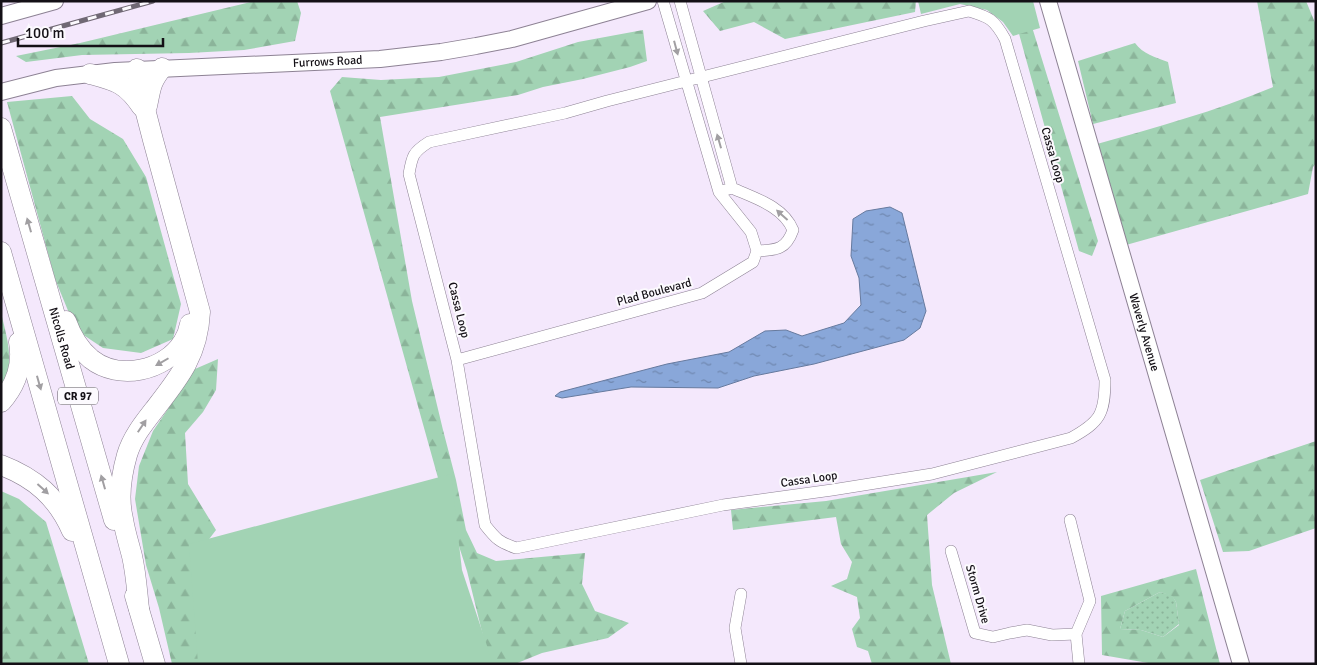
<svg xmlns="http://www.w3.org/2000/svg" width="1317" height="665" font-family="Signika,sans-serif">
<style>
.grass{fill:url(#grass-dots)}
.forest{fill:url(#forest-firs);fill-rule:evenodd}
.park{fill:#a2d3b4}
.water{fill:url(#water-ripples);stroke:#667a9e}
.lines{fill:none;stroke-linecap:round;stroke-linejoin:round}
.street-casing{stroke:#8d8294;stroke-width:12}
.secondary-casing{stroke:#8d8294;stroke-width:18}
.highway-casing{stroke:#8d8294;stroke-width:21}
.street{stroke:#fff;stroke-width:11}
.secondary{stroke:#fff;stroke-width:16}
.highway{stroke:#fff;stroke-width:20}
.rail-casing{stroke:#706874;stroke-width:5}
.rail{stroke:#fcfafe;stroke-width:3;stroke-dasharray:9;stroke-linecap:butt}
.oneway{fill:#a19fa2}
.labels{text-anchor:middle;stroke-width:4;stroke-linejoin:round;paint-order:stroke}
.shield{fill:#fcfafe;stroke:#5a565c;stroke-width:1}
.shield-label{font-size:11px;font-weight:bold;fill:#141016}
.street-label{font-size:12px;fill:#141016;stroke:#fcfafe}
</style>
<defs>
<pattern id="grass-dots" width="8" height="8" patternUnits="userSpaceOnUse" patternTransform="scale(1.25)"><rect width="8" height="8" fill="#a2d3b4"/><path d="M2 2h.1M6 6h.1" fill="none" stroke="#8bb49a" stroke-width="1.8" stroke-linecap="round"/></pattern>
<pattern id="forest-firs" width="22" height="20" patternUnits="userSpaceOnUse" patternTransform="scale(1.25)"><rect width="22" height="20" fill="#a2d3b4"/><path d="M5 1l3.5 6h-7zM16 11l3.5 6h-7z" fill="#8bb49a"/></pattern>
<pattern id="water-ripples" width="26" height="14" patternUnits="userSpaceOnUse" patternTransform="scale(1.25)"><rect width="26" height="14" fill="#89a7d9"/><path d="M2 4q2-2 4 0t4 0M15 11q2-2 4 0t4 0" fill="none" stroke="#6f87af"/></pattern>
</defs>
<rect width="100%" height="100%" fill="#f4e8fc"/>
<!-- grass -->
<path class="grass" d="M1160,592L1172,595L1176,602L1179,624L1163,637L1141,630L1120,629L1125,611Z"/>
<!-- forest -->
<path class="forest" d="M255,1H297L301,13L295,41L244,50L189,53L82,55L26,62L16,56L80,43Z
M726,1H916L915,12L785,39L754,22L720,31L703,11Z
M1010,1H1024L1098,241L1092,256L1079,251Z
M1257,1H1306L1316,25V163L1313,167L1308,194L1126,245L1097,144C1157,127 1216,111 1273,87Z
M643,30L647,61L630,67L583,79L543,87L518,95L380,117L412,301L443,430L456,480L466,530L477,553L496,561L585,553L582,584L595,611L629,623L608,638L542,653L515,664H490L467,571L445,503L330,91L342,77L381,80L439,77L516,62L578,42Z
M1135,43C1143,54 1155,57 1168,62L1176,103L1093,124L1078,61Z
M72,96L90,119L123,139L146,177L181,304L173,339L141,353L103,348L76,330L55,279L7,102Z
M1,313C6,333 17,370 1,386Z
M218,359L216,390L203,412L185,433L188,484L216,530L194,559L205,664H172L159,608L146,565L135,499L139,466L153,431L195,369Z
M1316,441V528L1249,551L1223,552L1200,480Z
M997,472L954,493L927,515L932,585L951,664H872L868,651L857,647L852,629L860,618L857,597L831,586L847,579L852,562L841,544L836,517L733,530L731,510L826,501Z
M1,491L19,499L46,522L89,664H1Z
M1196,569L1220,664H1154L1102,655L1101,596ZM1160,592L1172,596L1176,602L1179,625L1163,637L1141,630L1120,629L1125,611Z"/>
<!-- park -->
<path class="park" d="M918,1H1033L1040,28L1013,36L1003,22L987,10L960,4L921,14Z
M451,474L462,570L493,664H198L189,544Z"/>
<!-- water -->
<path class="water" d="M890,207L902,213L926,311L920,328L904,340L814,364L754,376L718,388L631,387L562,398L555,396L560,392L667,364L729,352L765,331L786,330L802,336L844,323L861,305L859,278L851,256L853,219L866,211Z"/>
<g class="lines">
<defs>
<path id="street" d="M680,1L732,188
M969,11C989,17 994,19 1005,39L1105,380C1105,414 1100,422 1071,438L932,474L832,490L723,505L516,548C499,542 496,539 485,525L457,360L409,174C412,156 413,152 429,142L565,113L607,101L924,21Z
M725,190L732,188C754,198 783,206 793,230C786,250 776,250 757,251
M457,360L702,293L753,262L757,251L751,232L719,192L663,1
M1070,520L1090,601L1076,634L1079,664
M951,551L975,633L993,637L1010,633L1027,630L1052,635L1076,634
M741,594L735,628L741,664"/>
<g id="secondary">
<path id="s1" d="M1048,1L1241,664"/>
<path d="M1,16L55,1"/>
<path id="s2" d="M1,92L56,78L115,71L380,59L441,52L476,46L512,39L648,1"/>
</g>
<g id="highway">
<path d="M137,69L140,90L153,140L200,312C198,355 179,378 154,410C143,424 132,438 127,455C121,476 118,498 123,519C125,532 129,544 132,556C136,573 137,591 139,609"/>
<path d="M90,74C116,81 126,83 142,107"/>
<path d="M147,106C151,88 150,83 162,68"/>
<path id="s3" d="M1,128L114,520"/>
<path d="M1,252L119,664"/>
<path d="M66,321C71,335 79,349 91,359C119,381 165,371 183,342C187,336 189,330 190,324"/>
<path d="M1,402C17,384 23,365 19,342"/>
<path d="M1,465C35,478 57,497 72,531"/>
<path d="M135,596L155,664"/>
</g>
</defs>
<!-- street casing -->
<use href="#street" class="street-casing"/>
<!-- secondary casing -->
<use href="#secondary" class="secondary-casing"/>
<!-- highway casing -->
<use href="#highway" class="highway-casing"/>
<!-- street -->
<use href="#street" class="street"/>
<!-- secondary -->
<use href="#secondary" class="secondary"/>
<!-- highway -->
<use href="#highway" class="highway"/>
<defs>
<path id="rail" d="M1,43L153,1"/>
</defs>
<!-- rail casing -->
<use href="#rail" class="rail-casing"/>
<!-- rail -->
<use href="#rail" class="rail"/>
</g>
<!-- one-way arrows -->
<defs><path id="oneway-solid" d="M-6-.8H1V-3.2L6.5 0L1 3.2V.8H-6Z" transform="scale(1.25)"/></defs>
<g class="oneway">
<use href="#oneway-solid" transform="translate(676 48) rotate(75)"/>
<use href="#oneway-solid" transform="translate(719 141) rotate(-106)"/>
<use href="#oneway-solid" transform="translate(782 215) rotate(-138)"/>
<use href="#oneway-solid" transform="translate(29 225) rotate(-106)"/>
<use href="#oneway-solid" transform="translate(162 362) rotate(150)"/>
<use href="#oneway-solid" transform="translate(39 383) rotate(74)"/>
<use href="#oneway-solid" transform="translate(142 426) rotate(-56)"/>
<use href="#oneway-solid" transform="translate(103 482) rotate(-106)"/>
<use href="#oneway-solid" transform="translate(43 489) rotate(42)"/>
</g>
<g class="labels">
<!-- shield labels -->
<rect class="shield" x="58" y="387.5" width="40" height="17" rx="4"/>
<g class="shield-label">
<text x="78" y="400">CR 97</text>
</g>
<!-- street labels -->
<g class="street-label">
<text dy="4" stroke="none"><textPath href="#s2" startOffset="329">Furrows Road</textPath></text>
<text transform="translate(1053 155) rotate(74)" y="4">Cassa Loop</text>
<text transform="translate(654 292) rotate(-15)" y="4">Plad Boulevard</text>
<text transform="translate(459 310) rotate(76)" y="4">Cassa Loop</text>
<text dy="4" stroke="none"><textPath href="#s1" startOffset="345">Waverly Avenue</textPath></text>
<text dy="4" stroke="none"><textPath href="#s3" startOffset="219">Nicolls Road</textPath></text>
<text transform="translate(809 479) rotate(-8)" y="4">Cassa Loop</text>
<text transform="translate(978 594) rotate(74)" y="4">Storm Drive</text>
</g>
</g>
<!-- border -->
<rect width="1317" height="665" fill="none" stroke="#141016" stroke-width="5"/>
<!-- scale -->
<path d="M18 38v8h145v-8" fill="none" stroke="#141016" stroke-width="2.5"/>
<text x="25" y="38" font-size="15" fill="#141016" stroke="#fcfafe" stroke-width="4" paint-order="stroke">100 m</text>
</svg>
